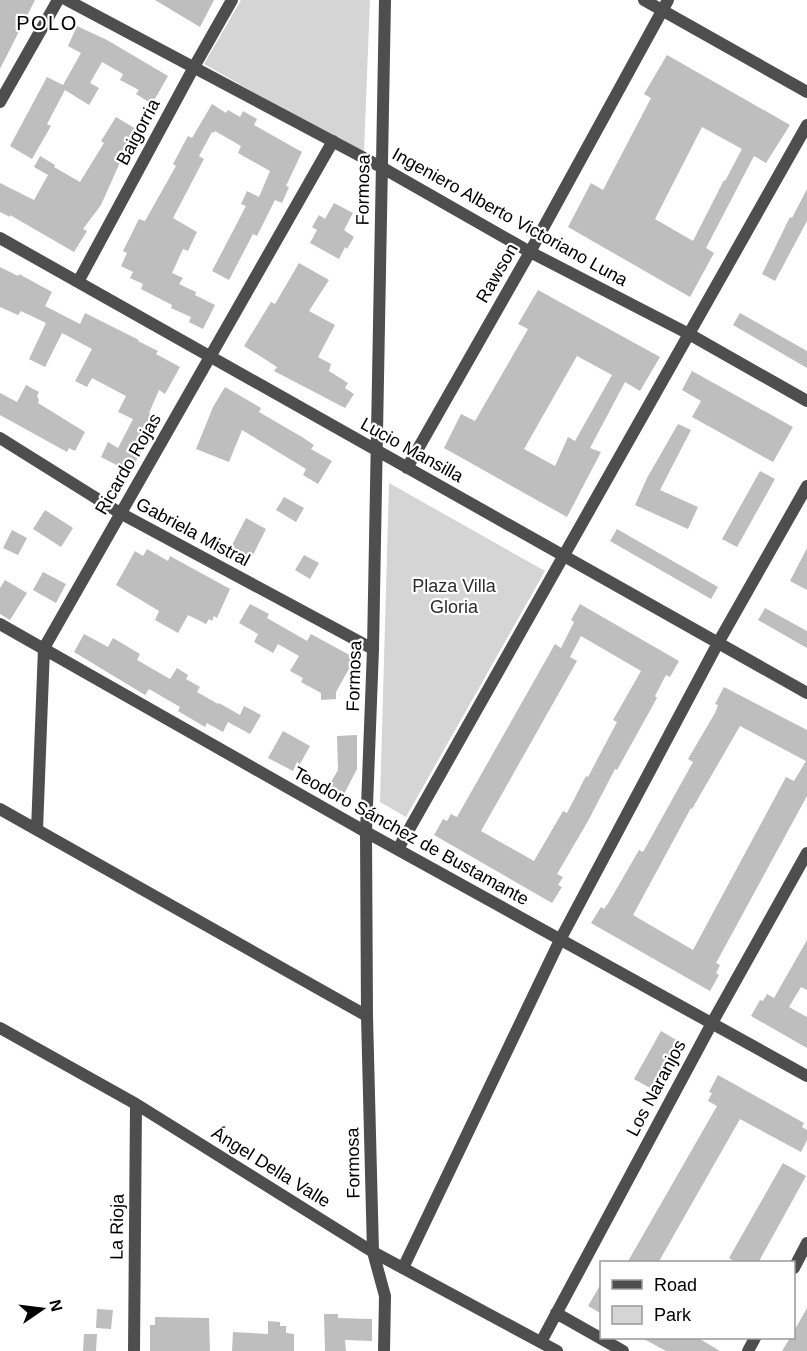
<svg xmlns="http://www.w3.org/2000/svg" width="807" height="1351" font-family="Helvetica,sans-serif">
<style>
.green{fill:#d5d5d5}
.building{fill:#bebebe;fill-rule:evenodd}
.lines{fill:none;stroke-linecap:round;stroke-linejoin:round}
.minor{stroke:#4e4e4e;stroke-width:12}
.labels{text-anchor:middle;stroke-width:4.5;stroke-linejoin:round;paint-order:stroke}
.street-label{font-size:18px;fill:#000;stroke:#fff}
.park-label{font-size:18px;fill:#2c2c2c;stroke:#fff}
.neighbourhood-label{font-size:20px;letter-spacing:1.5px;fill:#000;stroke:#fff}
</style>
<rect width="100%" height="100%" fill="#fff"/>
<!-- green -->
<path class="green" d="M241,0H370L364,151L336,139L204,64Z
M389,483L545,571L406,817L380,802Z"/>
<!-- building -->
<path class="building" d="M0,0H35L0,69Z
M155,0H214L200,27Z
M77,26L107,40L168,76L152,104L136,94L139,90L120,80L123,74L102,62L90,83L99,88L89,105L65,90L47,124L51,126L32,159L10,146L47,77L63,85L81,53L68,46Z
M667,55L790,125L766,163L754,156L706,248L714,253L690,297L568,227L591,183L603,190L651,98L644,94ZM702,127L742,149L725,181L724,180L693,241L655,219Z
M212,104L226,113L228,110L240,117L243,111L257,119L254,125L302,152L286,186L289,187L282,203L275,200L257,236L253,234L229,280L212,271L246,206L241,204L247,191L259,197L270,171L238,153L241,146L215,131L214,133L212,132L199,156L204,159L173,218L197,232L188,251L183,249L172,273L183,278L179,284L196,292L195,295L215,305L203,329L189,322L191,317L171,308L172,305L141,289L143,284L130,278L133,272L121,266L127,253L123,251L139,219L145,221L176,166L173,164L188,136L192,138Z
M116,117L136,129L120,156L122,158L101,205L83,229L87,231L74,252L10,215V217L0,212V183L34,200L48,175L34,167L40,156L55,165L54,167L80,182L104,143L101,141Z
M807,189V221L775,281L762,274L790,217L792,218Z
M334,203L353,213L344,230L354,237L347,249L345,247L339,259L310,243L317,230L312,227L319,215L325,219Z
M299,263L329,280L309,311L335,325L318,357L331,364L329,371L348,383L345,388L354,394L345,408L274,371L277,367L244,346L271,302L275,304Z
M0,267L18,276L19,274L52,292L45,306L80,324L85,313L139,340L138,341L158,351L156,354L180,367L165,394L159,390L149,413L159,419L130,472L101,457L108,442L118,448L133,419L118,412L126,396L92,378L87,387L75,381L92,349L62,333L45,367L29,359L46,323L21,311L18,315L0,307Z
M538,290L660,357L640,391L625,382L590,448L601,452L567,517L444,448L461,414L475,421L528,329L518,324ZM577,356L612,375L575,441L568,437L555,466L524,449Z
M740,313L807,351V368L733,325Z
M692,371L793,427L773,462L692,417L701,401L682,390Z
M26,385L39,392L37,396L39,400L38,403L85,432L75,451L69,448L67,452L0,415V393L17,402Z
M225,387L261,408L259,412L302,437L314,445L311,449L332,461L318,484L303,475L306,469L242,430L229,462L196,449L213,407Z
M678,424L691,430L660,490L698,507L688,529L635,505L647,478Z
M760,471L775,479L737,547L722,539Z
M284,497L304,508L296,522L276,510Z
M45,510L73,528L61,547L33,529Z
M246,518L266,529L252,557L231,547Z
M617,529L718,587L711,599L610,541Z
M12,530L27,538L18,555L3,548Z
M807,548V590L790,581Z
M147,549L168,561L170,556L230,589L217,618L214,616L212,621L209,619L206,624L188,615L178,633L155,620L159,611L116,585L135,551L143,556Z
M304,555L319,563L310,579L295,570Z
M43,572L66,584L56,603L33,590Z
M5,580L27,593L10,620L0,614V588Z
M250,604L269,614L267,618L307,641L311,634L355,658L336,692V699L321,700V693L301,682L303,678L290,671L299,656L278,644L273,653L254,642L258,634L239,623Z
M580,604L679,661L670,677L666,675L655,696L657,698L617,770L615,769L588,821L557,874L563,877L558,885L562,887L552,903L434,835L443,819L447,821L451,814L457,817L555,644L561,648L574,622L571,620ZM581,636L641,671L613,720L617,722L588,777L586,776L567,813L563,811L534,861L481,831L577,661L570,657Z
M765,608L807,631V648L758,620Z
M84,634L108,647L113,638L140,654L137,660L170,679L177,668L188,675L186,679L200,687L197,692L218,704L219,703L240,715L244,706L261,715L250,734L228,722L223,732L207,723L205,727L178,711L180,707L149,689L145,695L74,652Z
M724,687L807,730V796L716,963L720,965L716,973L719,975L710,991L591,923L601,907L604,909L609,902L639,850L643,852L693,762L688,759L715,713L718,705L715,704ZM740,726L806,761L794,781L786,777L693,950L633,915L691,808L692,809Z
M283,731L310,746L300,764L297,762L293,771L268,758Z
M357,735V769L342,798L327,789L338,770L337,736Z
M807,940V990L801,987L789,1007L807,1017V1048L751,1016L760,1000L763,1001L767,994L774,998Z
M661,1031L678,1041L652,1089L634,1079Z
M718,1075L804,1123L802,1127L807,1130V1140L801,1152L740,1119L658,1263H627L717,1106L708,1101L712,1093L709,1092Z
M783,1163L806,1176L758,1263H737L729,1258Z
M602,1282V1314L588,1306Z
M807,1308V1351H782L790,1338H794V1331Z
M97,1309L113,1310L111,1329L96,1328Z
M324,1314H338V1318L372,1319V1341L345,1340L346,1351H325Z
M155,1317L209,1318L210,1351H150V1325H155Z
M268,1321L280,1322V1326H286V1333L294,1334V1351H232L233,1332L268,1334Z
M84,1334H97L96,1351H83Z
M642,1338H698L720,1351H666Z"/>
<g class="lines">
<!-- minor -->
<path class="minor" d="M67,0L381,167L530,252L689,334L807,401
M644,0L807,92
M0,102L58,0
M0,238L807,693
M78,282L194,67L232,0
M0,438L120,513L373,649
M407,468L530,252L668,0
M0,624L366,832L807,1076
M0,809L367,1016
M37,830L44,648L333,141
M398,849L807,125
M0,1028L136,1104L373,1252L557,1351
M403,1268L560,940L718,643L807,486
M794,1268L807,1243
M556,1313L623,1351
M541,1342L712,1023L807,853
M134,1351L136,1104
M384,1351L385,1296L373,1252L367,1016L366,832L373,649L385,0
M748,1351L755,1338"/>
</g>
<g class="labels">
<!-- street labels -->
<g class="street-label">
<text transform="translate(138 132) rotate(-62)" y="6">Baigorria</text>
<text transform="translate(363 190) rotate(-89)" y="6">Formosa</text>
<text transform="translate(510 217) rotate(29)" y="6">Ingeniero Alberto Victoriano Luna</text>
<text transform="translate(497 273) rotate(-60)" y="6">Rawson</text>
<text transform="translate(412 450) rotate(29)" y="6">Lucio Mansilla</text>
<text transform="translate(128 464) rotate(-60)" y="6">Ricardo Rojas</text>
<text transform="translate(193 532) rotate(28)" y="6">Gabriela Mistral</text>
<text transform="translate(354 676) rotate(-88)" y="6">Formosa</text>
<text transform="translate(411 836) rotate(29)" y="6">Teodoro Sánchez de Bustamante</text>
<text transform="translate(656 1088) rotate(-62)" y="6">Los Naranjos</text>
<text transform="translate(353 1163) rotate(-91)" y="6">Formosa</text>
<text transform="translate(271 1167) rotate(32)" y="6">Ángel Della Valle</text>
<text transform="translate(117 1227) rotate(-89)" y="6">La Rioja</text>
</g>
<!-- park labels -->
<g class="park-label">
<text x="454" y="592">Plaza Villa<tspan x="454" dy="21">Gloria</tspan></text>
</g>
<!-- neighbourhood labels -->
<g class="neighbourhood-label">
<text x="47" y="30">POLO</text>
</g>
</g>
<!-- legend -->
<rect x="600" y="1261" width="195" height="78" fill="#ffffff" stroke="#999999" stroke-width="1.5"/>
<rect x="612" y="1280" width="30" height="9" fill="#4e4e4e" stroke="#999999" stroke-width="1.5"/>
<text x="654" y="1291" font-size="18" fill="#000000">Road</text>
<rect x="612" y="1306" width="30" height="18" fill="#d5d5d5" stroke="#999999" stroke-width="1.5"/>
<text x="654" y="1321" font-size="18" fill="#000000">Park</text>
<!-- north arrow -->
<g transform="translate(42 1309) rotate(76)" stroke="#ffffff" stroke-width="4.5" paint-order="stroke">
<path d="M0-4.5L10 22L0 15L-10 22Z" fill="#000000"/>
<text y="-9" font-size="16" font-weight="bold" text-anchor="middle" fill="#000000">N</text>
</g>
</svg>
